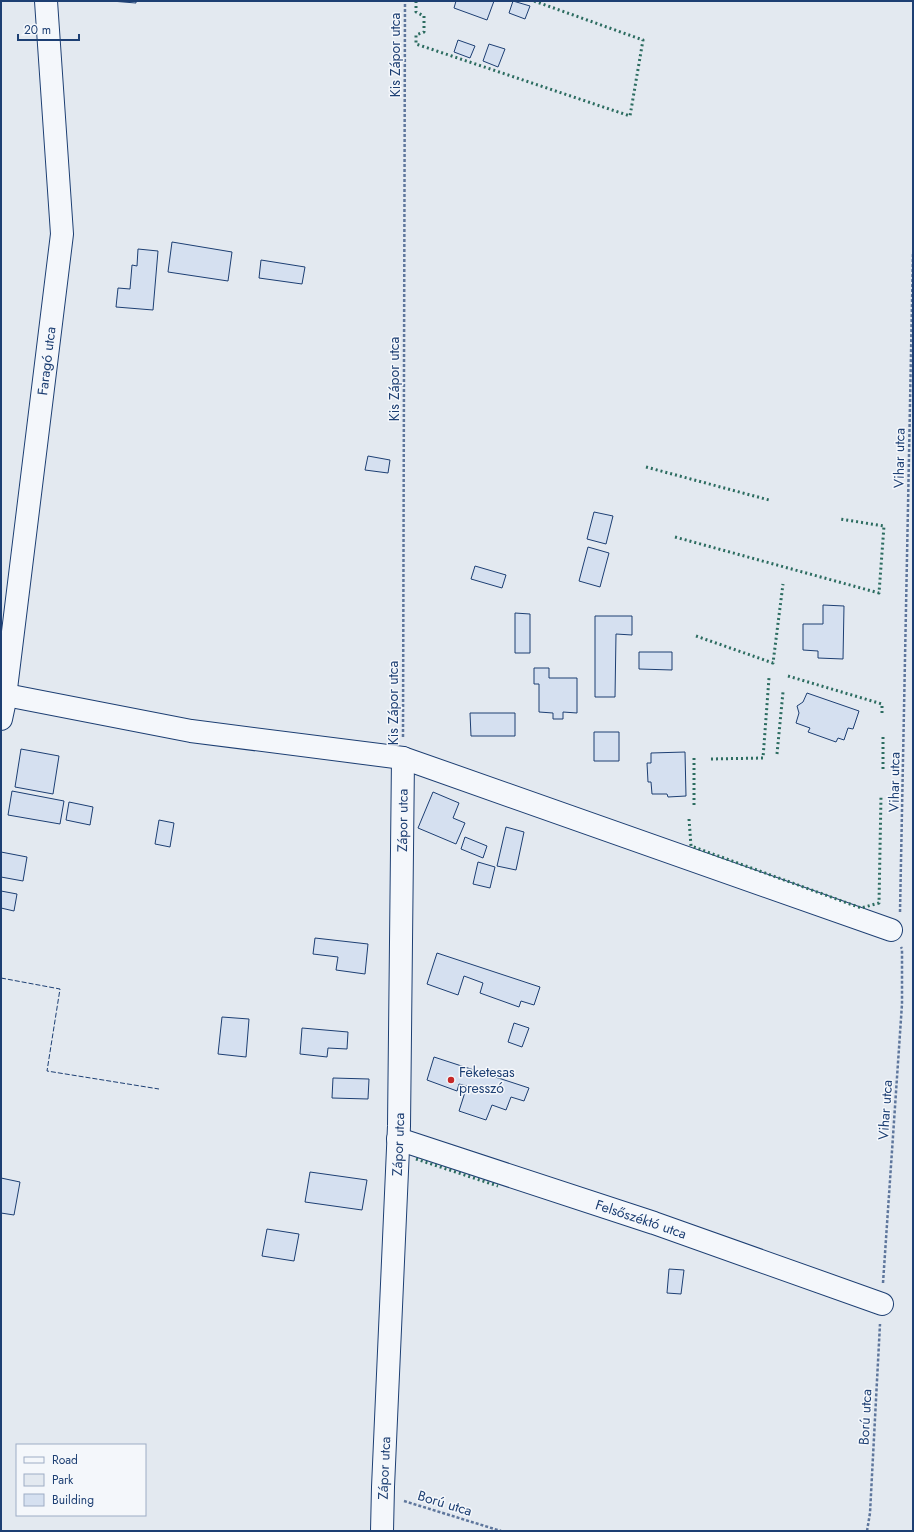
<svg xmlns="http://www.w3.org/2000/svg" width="914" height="1532" font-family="Jost,sans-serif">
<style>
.green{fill:#e3e9f0;stroke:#687fa3;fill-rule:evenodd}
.building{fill:#d5e0f0;stroke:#1d3f73}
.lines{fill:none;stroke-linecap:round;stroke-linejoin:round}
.minor-casing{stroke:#1d3f73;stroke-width:24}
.path{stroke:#5e769c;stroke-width:2.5;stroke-dasharray:3 2;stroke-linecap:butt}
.minor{stroke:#f4f7fb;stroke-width:22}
.hedge{stroke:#2c6c60;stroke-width:3;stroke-dasharray:2 3;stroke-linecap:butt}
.fence{stroke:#1d3f73;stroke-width:1;stroke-dasharray:5 2;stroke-linecap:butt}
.poi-dot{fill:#c62828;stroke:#f4f7fb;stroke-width:1.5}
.labels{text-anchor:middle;stroke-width:3;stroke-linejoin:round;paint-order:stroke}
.street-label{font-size:14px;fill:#1d3f73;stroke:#f4f7fb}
.poi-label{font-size:14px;fill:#1d3f73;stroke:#f4f7fb;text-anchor:start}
</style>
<rect width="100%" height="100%" fill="#f4f7fb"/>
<!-- green -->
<path class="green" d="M1,1H913V1531H1ZM17,1445H145V1515H17Z"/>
<!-- building -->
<path class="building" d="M111,1H136V3Z
M456,1H494L487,20L454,8Z
M513,1L530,6L525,19L509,13Z
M458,40L475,46L470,58L454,52Z
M489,44L505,49L498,67L483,61Z
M172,242L232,252L228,281L168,272Z
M138,249L158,251L153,310L116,307L118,288L130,289L132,265L137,266Z
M261,260L305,267L302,284L259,278Z
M368,456L390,460L388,473L365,470Z
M594,512L613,516L606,544L587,539Z
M588,547L609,553L600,587L579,581Z
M475,566L506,575L502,588L471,579Z
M823,605L844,606L843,659L818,658V651L803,650V624H823Z
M515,613L530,614V653H515Z
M595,616H632V635L616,634L615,697H595Z
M639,652H672V670L639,669Z
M534,668H549V678H577V713L563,712V719H553V713L539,712V684H534Z
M807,693L859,711L853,729L848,728L844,740L838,738L836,742L808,732L810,728L796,723L799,713L797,706L803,702Z
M470,713H515V736H471Z
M594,732H619V761H594Z
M21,749L59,756L53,794L15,787Z
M685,752L686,796L668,797L667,794H652L651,782H648L647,763H651V753Z
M12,791L64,801L60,824L8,815Z
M433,792L459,803L453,818L465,823L456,844L418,828Z
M69,802L93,807L90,825L66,820Z
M159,820L174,823L170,847L155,844Z
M506,827L524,832L516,870L497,866Z
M465,837L487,846L483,858L461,849Z
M1,852L27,857L23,881L1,877Z
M478,862L495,867L490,888L473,884Z
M1,891L17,894L14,911L1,908Z
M315,938L368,944L365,974L336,970L338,957L313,954Z
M437,953L540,987L534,1005L521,1001L519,1007L480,993L483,983L464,976L458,995L427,984Z
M222,1017L249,1019L246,1057L218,1054Z
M514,1023L529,1028L522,1047L508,1042Z
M302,1028L348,1032L347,1049L328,1048L327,1057L300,1054Z
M434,1057L529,1088L524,1101L511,1097L506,1110L492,1105L486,1120L459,1111L467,1086L459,1084L457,1091L427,1080Z
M333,1078L369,1079L368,1099L332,1098Z
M310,1172L367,1180L362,1210L305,1202Z
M1,1178L20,1182L14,1215L1,1213Z
M267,1229L299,1234L294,1261L262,1256Z
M669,1269L684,1270L681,1294L667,1293Z"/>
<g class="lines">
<defs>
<g id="minor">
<path d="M6,695L191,731L403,758L891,930"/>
<path id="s1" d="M1,719L4,705L62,234L46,1"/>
<path id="s2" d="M398,1139L654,1223L882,1304"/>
<path id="s3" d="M382,1531L383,1487L399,1126L403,758"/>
</g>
</defs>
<!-- minor casing -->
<use href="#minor" class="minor-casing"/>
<!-- path -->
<path class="path" d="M403,737L405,1
M900,912L913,253
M883,1283L902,1004V949L901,947
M404,1501L501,1531
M867,1531L870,1513L880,1324"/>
<!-- minor -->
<use href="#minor" class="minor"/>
<!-- hedge -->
<path class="hedge" d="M416,1V12L424,16V32L416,35V44L630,116L643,40L534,1
M646,467L769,500
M675,537L879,593L884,526L840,519
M696,636L773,663L783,584
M788,676L882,704V715
M883,737V770
M777,754L783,692
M711,759L763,758L769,678
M694,805V757
M689,819L691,846L861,908L879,903L881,796
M416,1159L498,1186"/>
<!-- fence -->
<path class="fence" d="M1,978L60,989L47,1071L159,1089"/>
</g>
<!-- markers -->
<circle class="poi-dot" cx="451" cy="1080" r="4"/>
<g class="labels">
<!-- street labels -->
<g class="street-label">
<text transform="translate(395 55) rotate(-90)" y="5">Kis Zápor utca</text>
<text dy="5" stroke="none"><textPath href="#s1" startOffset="361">Faragó utca</textPath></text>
<text transform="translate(394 379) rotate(-90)" y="5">Kis Zápor utca</text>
<text transform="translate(899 458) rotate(-89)" y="5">Vihar utca</text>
<text transform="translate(393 703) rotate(-90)" y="5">Kis Zápor utca</text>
<text transform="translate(894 782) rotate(-89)" y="5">Vihar utca</text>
<text dy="5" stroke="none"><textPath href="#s3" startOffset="711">Zápor utca</textPath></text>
<text transform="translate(885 1110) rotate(-86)" y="5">Vihar utca</text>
<text dy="5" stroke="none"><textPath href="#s3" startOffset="387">Zápor utca</textPath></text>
<text dy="5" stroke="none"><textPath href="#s2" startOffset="256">Felsőszéktó utca</textPath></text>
<text transform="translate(865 1417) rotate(-87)" y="5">Ború utca</text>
<text dy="5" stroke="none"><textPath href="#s3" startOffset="63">Zápor utca</textPath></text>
<text transform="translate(445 1503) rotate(17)" y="5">Ború utca</text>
</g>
<!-- poi labels -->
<g class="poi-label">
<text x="459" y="1077">Feketesas<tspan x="459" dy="16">presszó</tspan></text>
</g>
</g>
<!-- border -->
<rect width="914" height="1532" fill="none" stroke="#1d3f73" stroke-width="4"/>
<!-- legend -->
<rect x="16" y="1444" width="130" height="72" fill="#f4f7fb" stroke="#9eadc5"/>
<rect x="24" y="1457" width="20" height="6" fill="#f4f7fb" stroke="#9eadc5"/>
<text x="52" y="1464" font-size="12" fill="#1d3f73">Road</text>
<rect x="24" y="1474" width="20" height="12" fill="#e3e9f0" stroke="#9eadc5"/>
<text x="52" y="1484" font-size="12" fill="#1d3f73">Park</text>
<rect x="24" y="1494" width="20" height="12" fill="#d5e0f0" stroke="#9eadc5"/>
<text x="52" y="1504" font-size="12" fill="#1d3f73">Building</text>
<!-- scale -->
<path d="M18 34v6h61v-6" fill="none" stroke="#1d3f73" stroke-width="2"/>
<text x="24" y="34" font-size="12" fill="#1d3f73" stroke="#f4f7fb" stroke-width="3" paint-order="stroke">20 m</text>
</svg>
